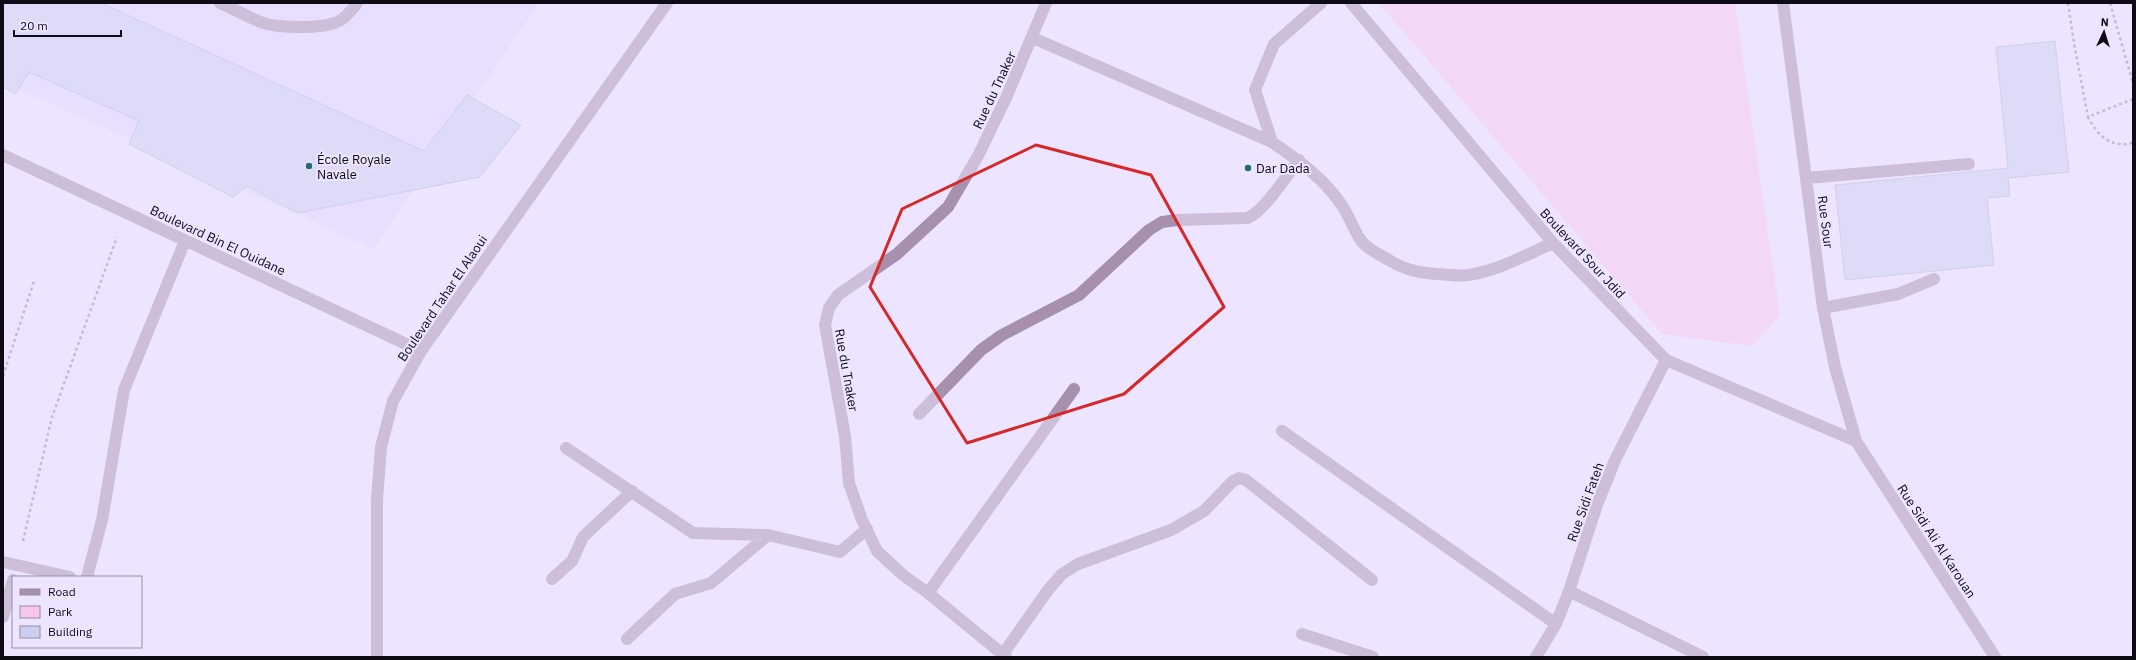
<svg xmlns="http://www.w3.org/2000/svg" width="2136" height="660" font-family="'IBM Plex Sans',sans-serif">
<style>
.built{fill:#e2d6fc}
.green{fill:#f8c6ea}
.building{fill:#cdcff0;stroke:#b1b3d2}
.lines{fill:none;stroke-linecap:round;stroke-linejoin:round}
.path{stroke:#908a9e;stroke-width:2.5;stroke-dasharray:3 3;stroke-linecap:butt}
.minor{stroke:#a78fae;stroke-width:12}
.marked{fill:none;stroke:#d62828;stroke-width:3;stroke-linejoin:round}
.poi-dot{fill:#216a76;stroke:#ede5ff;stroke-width:1.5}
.labels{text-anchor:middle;stroke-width:4;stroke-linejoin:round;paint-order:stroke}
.street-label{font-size:13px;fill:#0f0b16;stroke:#ede5ff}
.poi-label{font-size:13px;fill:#0f0b16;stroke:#ede5ff;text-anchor:start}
</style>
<rect width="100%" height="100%" fill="#ede5ff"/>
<!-- built -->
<path class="built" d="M3,3H539L374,249L3,82Z"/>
<!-- green -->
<path class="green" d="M1379,3H1735L1780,316L1752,346L1662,334Z"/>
<!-- building -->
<path class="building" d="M3,3H101L424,151L467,95L521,125L480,177L298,213L247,186L233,197L129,144L139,121L29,72L15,94L3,87Z
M2055,41L2069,172L2008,178L2010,196L1987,198L1994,265L1845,280L1835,185L2008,168L1996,47Z"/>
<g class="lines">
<!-- path -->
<path class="path" d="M2068,3L2074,43L2088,117
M2110,3L2133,83
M2133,99L2088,117C2098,136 2110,148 2133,143
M3,376L34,281
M23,541L52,417L117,237"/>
<!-- minor -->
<path class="minor" d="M220,3C234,9 248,17 263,23C279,28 321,29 337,22C345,19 352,10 357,3
M1351,3L1553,243L1666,360L1856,441
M1783,3L1823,308L1835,367L1856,441L1995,657
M1033,38L1272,142C1298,160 1326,180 1343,207C1350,218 1354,231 1362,242C1369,250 1380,255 1389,260C1405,270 1420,273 1438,274C1450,275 1462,277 1474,274C1501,269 1528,254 1553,243
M1272,142L1255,90L1274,44L1321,3
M3,155L421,351
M1807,178L1969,164
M1823,308L1898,294L1934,279
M919,414L981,350L1002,335L1079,295L1149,230L1162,222L1177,220L1248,218C1267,208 1285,177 1299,160
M1282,431L1556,624
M566,448L693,533L768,535L840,552L867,529
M3,562L70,577
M87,577L102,520L124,390L185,241
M552,579L572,561L583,537L632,491
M1569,591L1703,657
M928,593L1074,389
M3,617L13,580
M1302,634L1373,657
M627,639L675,594L711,583L768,535
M1003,654L1048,590L1062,574L1078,564L1171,530L1204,511L1233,481L1239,478L1246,480L1372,580
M377,657V499L381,447L393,401L421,351L667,3
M1006,657L928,593L903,575L877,551L862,520L849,483L845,436L825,325L829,308L838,295L897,254L948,207L978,156L1006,98L1046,3
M1536,657L1556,624L1569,591L1597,505L1615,460L1666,360"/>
</g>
<!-- marked area -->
<path d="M0 0H2136V660H0ZM1036,145L1151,175L1224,307L1124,394L967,443L870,287L902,209Z" fill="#ede5ff" fill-opacity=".55" fill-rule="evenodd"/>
<path class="marked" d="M1036,145L1151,175L1224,307L1124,394L967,443L870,287L902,209Z"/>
<!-- markers -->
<g class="poi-dot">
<circle cx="309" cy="166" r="4"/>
<circle cx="1248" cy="168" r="4"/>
</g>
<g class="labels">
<!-- street labels -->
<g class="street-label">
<text transform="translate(994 90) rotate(-65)" y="5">Rue du Tnaker</text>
<text transform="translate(1826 222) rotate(83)" y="5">Rue Sour</text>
<text transform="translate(218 240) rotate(25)" y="5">Boulevard Bin El Ouidane</text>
<text transform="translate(1583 253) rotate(47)" y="5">Boulevard Sour Jdid</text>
<text transform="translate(442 298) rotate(-56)" y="5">Boulevard Tahar El Alaoui</text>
<text transform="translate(847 370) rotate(80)" y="5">Rue du Tnaker</text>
<text transform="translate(1585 502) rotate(-70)" y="5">Rue Sidi Fateh</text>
<text transform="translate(1937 541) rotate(57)" y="5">Rue Sidi Ali Al Karouan</text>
</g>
<!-- poi labels -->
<g class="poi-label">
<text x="317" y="164">École Royale<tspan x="317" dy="15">Navale</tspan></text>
<text x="1256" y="173">Dar Dada</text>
</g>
</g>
<!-- border -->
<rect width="2136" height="660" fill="none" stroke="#0f0b16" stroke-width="8"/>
<!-- legend -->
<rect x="12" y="576" width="130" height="72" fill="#ede5ff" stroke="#948ea2"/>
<rect x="20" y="589" width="20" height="6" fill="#a78fae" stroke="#948ea2"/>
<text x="48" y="596" font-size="12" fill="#0f0b16">Road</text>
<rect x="20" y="606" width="20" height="12" fill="#f8c6ea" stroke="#948ea2"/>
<text x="48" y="616" font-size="12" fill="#0f0b16">Park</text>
<rect x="20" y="626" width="20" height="12" fill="#cdcff0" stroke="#948ea2"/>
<text x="48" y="636" font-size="12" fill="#0f0b16">Building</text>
<!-- north arrow -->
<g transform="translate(2104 32) rotate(4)" stroke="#ede5ff" stroke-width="3" paint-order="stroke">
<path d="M0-3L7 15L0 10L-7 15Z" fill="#0f0b16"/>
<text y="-6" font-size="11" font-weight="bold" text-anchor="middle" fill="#0f0b16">N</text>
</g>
<!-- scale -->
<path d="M14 30v6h107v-6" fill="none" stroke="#0f0b16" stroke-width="2"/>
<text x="20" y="30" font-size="12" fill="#0f0b16" stroke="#ede5ff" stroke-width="3" paint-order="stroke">20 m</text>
</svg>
